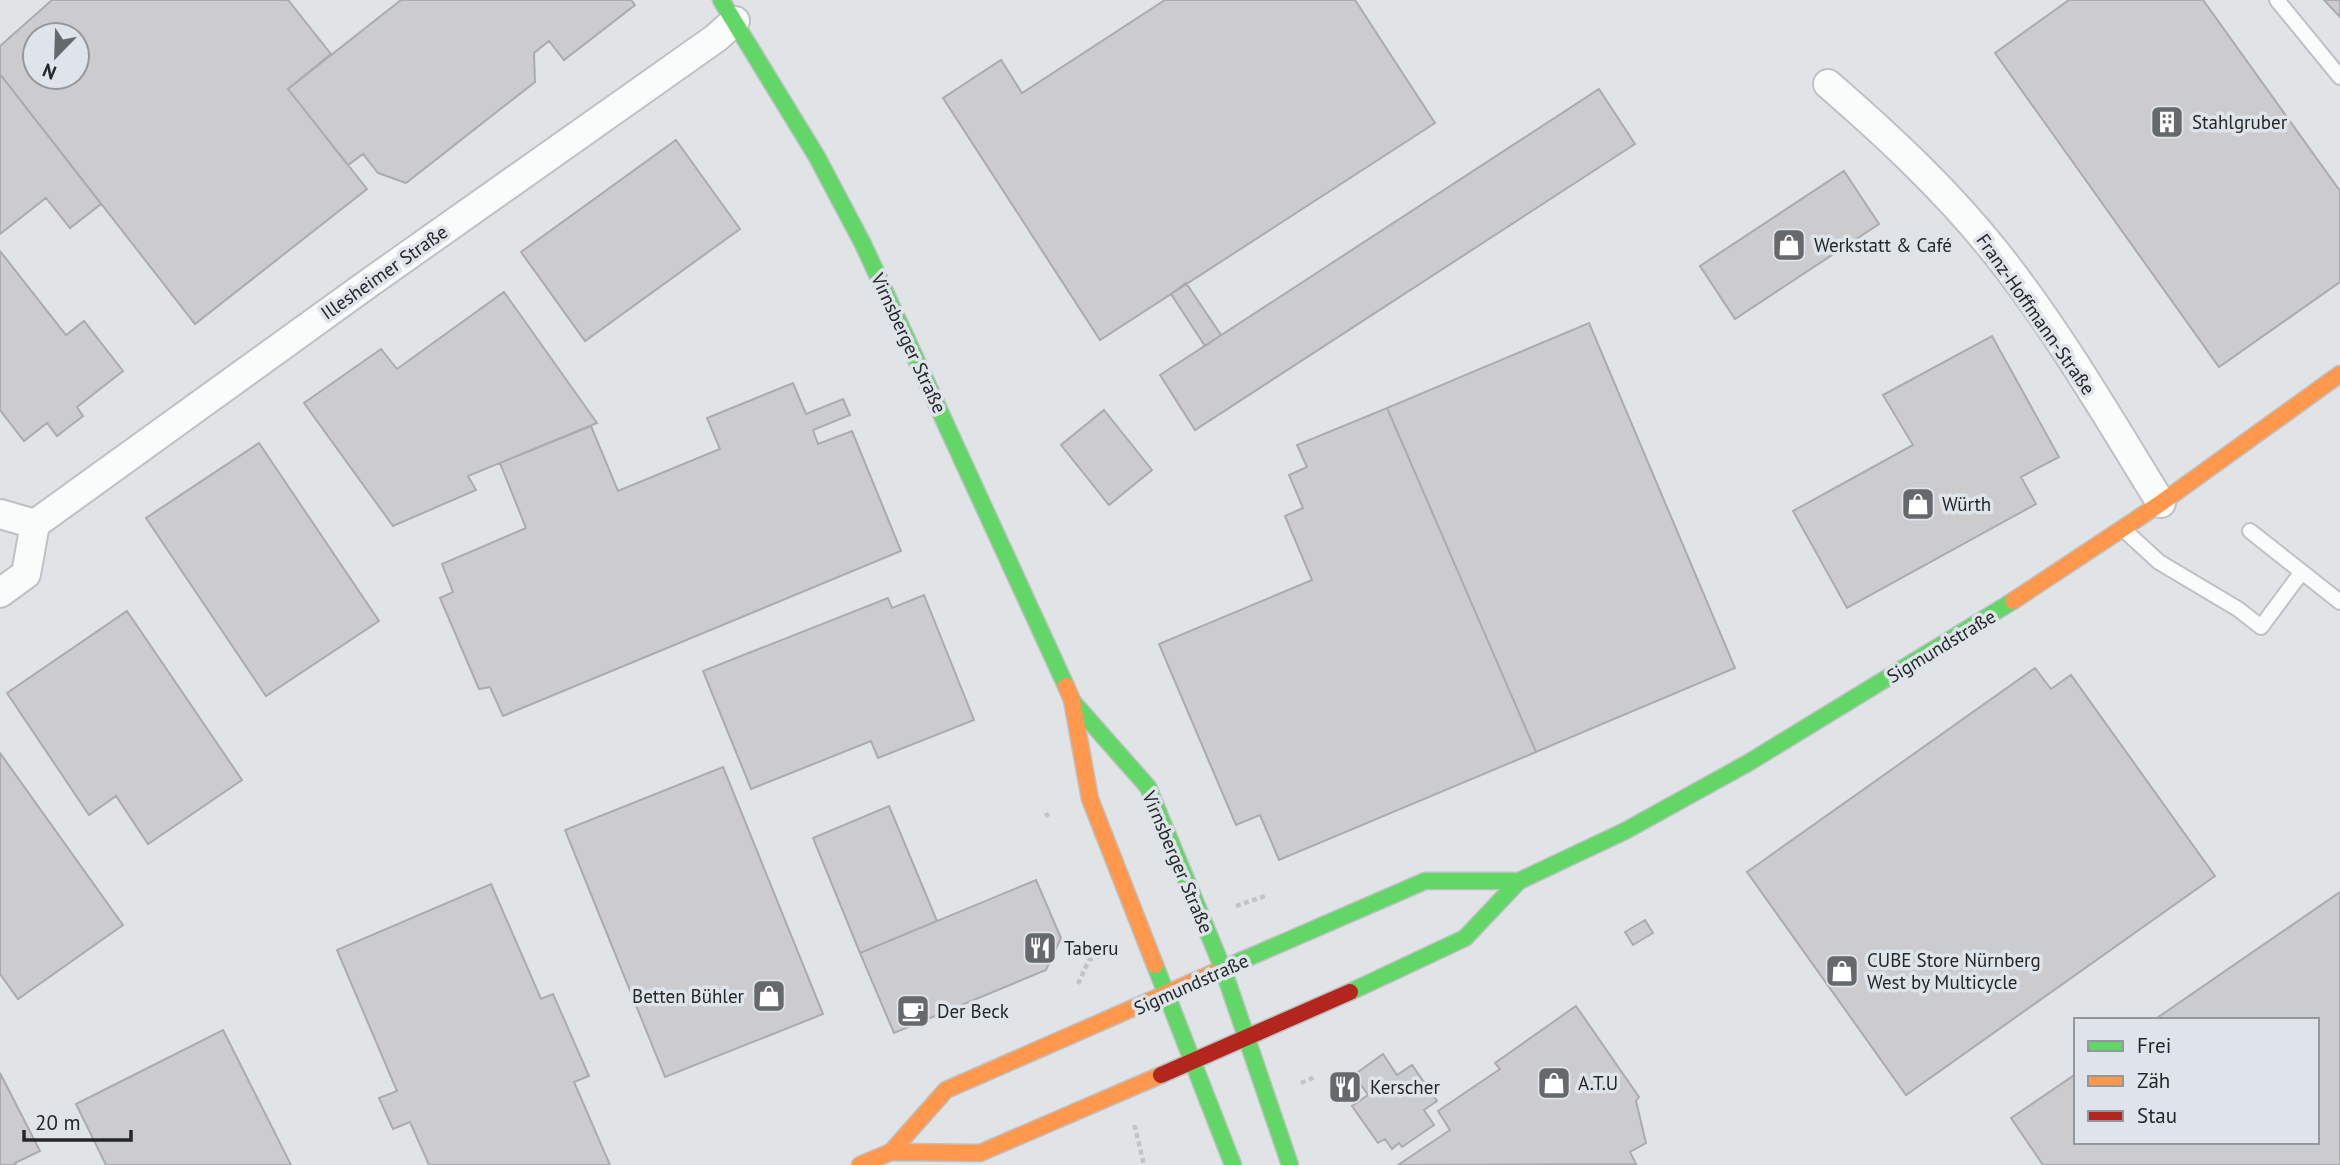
<svg xmlns="http://www.w3.org/2000/svg" width="2340" height="1165" font-family="'PT Sans',sans-serif">
<style>
.building{fill:#ccccce;stroke:#ababad;stroke-width:2;fill-rule:evenodd}
.lines{fill:none;stroke-linecap:round;stroke-linejoin:round}
.lane-casing{stroke:#bec1c3;stroke-width:18}
.street-casing{stroke:#bec1c3;stroke-width:32}
.fast-casing{stroke:#bec1c3;stroke-width:19}
.slow-casing{stroke:#bec1c3;stroke-width:19}
.jam-casing{stroke:#bec1c3;stroke-width:19}
.path{stroke:#c1c4c4;stroke-width:4.5;stroke-dasharray:5 3.5;stroke-linecap:butt}
.lane{stroke:#fafbfb;stroke-width:14}
.street{stroke:#fafbfb;stroke-width:28}
.fast{stroke:#63d668;stroke-width:16}
.slow{stroke:#ff974d;stroke-width:16}
.jam{stroke:#b3261e;stroke-width:16}
.labels{text-anchor:middle;stroke-width:7;stroke-linejoin:round;paint-order:stroke}
.poi-label{font-size:19px;fill:#242729;stroke:#dee4ea;text-anchor:start}
.street-label{font-size:19px;fill:#242729;stroke:#dee4ea}
</style>
<rect width="100%" height="100%" fill="#e1e4e7"/>
<!-- building -->
<path class="building" d="M52,0H288L331,54L288,89L367,189L195,324L0,74V46ZM35,35H77V77H35Z
M401,0H631L635,5L564,60L549,41L534,53L535,82L406,183L378,173L363,154L348,165L288,89Z
M1165,0H1355L1435,123L1100,340L943,98L1001,60L1022,93Z
M2069,0H2203L2340,191V282L2219,367L1995,53Z
M2324,0H2340V17Z
M0,74L101,204L70,228L46,198L0,234Z
M1599,89L1635,144L1195,430L1160,375Z
M676,140L740,229L585,341L521,252Z
M1844,171L1879,224L1735,319L1700,266Z
M0,251L66,335L84,321L123,371L77,407L83,416L57,436L47,423L24,441L0,410Z
M1186,283L1221,335L1205,346L1171,294Z
M504,292L597,423L468,476L476,490L393,526L304,403L381,349L397,369Z
M1589,323L1735,668L1536,752L1387,408Z
M1992,336L2059,457L2021,477L2036,504L1847,608L1793,511L1913,445L1883,395Z
M793,383L806,414L843,399L850,415L813,430L818,444L852,431L901,551L503,716L490,687L479,689L440,598L453,592L442,564L526,528L500,463L591,426L618,491L720,449L707,418Z
M1387,408L1536,752L1279,860L1260,815L1236,825L1159,644L1312,580L1285,516L1303,508L1289,475L1307,467L1297,445Z
M1104,410L1152,470L1109,505L1061,445Z
M259,443L379,621L266,696L146,518Z
M924,595L974,720L878,758L871,741L751,789L703,671L888,598L892,608Z
M127,611L242,780L148,844L116,796L89,815L7,693Z
M2035,668L2051,689L2071,675L2215,876L1906,1095L1747,872Z
M0,753L123,925L18,999L0,974Z
M723,767L823,1014L665,1077L565,830Z
M889,806L937,921L860,953L813,838Z
M1036,880L1061,938L1046,970L894,1033L860,953Z
M491,884L541,999L553,994L589,1076L574,1082L610,1165H429L410,1122L393,1129L379,1098L397,1091L337,950Z
M2340,892V1165H2043L2011,1118L2076,1074V1142H2317V1020H2154Z
M1645,920L1653,933L1633,945L1625,932Z
M1576,1006L1639,1097L1636,1101L1646,1143L1630,1152L1636,1164L1398,1165L1450,1130L1438,1111L1500,1069L1495,1063Z
M223,1030L291,1165H106L76,1104Z
M1383,1054L1397,1075L1412,1065L1437,1101L1424,1110L1434,1125L1402,1147L1399,1143L1392,1149L1385,1139L1378,1143L1352,1106L1368,1095L1354,1075Z
M0,1073L40,1151L15,1163L16,1165H0Z"/>
<g class="lines">
<defs>
<path id="lane" d="M2277,0L2340,77
M2123,529L2159,562L2238,609L2261,627L2301,573
M2250,531L2340,602"/>
<path id="street" d="M1828,84C1889,137 1947,191 1997,254C2059,332 2109,419 2161,503
M0,514L35,524
M0,593L26,574L35,524L369,283L716,38L735,21"/>
<path id="fast" d="M721,0L817,157L863,244L1066,686
M1073,702L1148,787L1223,969L1290,1165
M1155,965L1233,1165
M1213,973L1425,881H1519
M1350,992L1465,938L1519,881L1625,831L1748,763L2013,601"/>
<path id="slow" d="M2013,601L2161,503L2340,374
M1066,686L1072,700L1090,799L1155,965
M891,1152L946,1090L1213,973
M860,1165L891,1152L980,1153L1161,1075"/>
<path id="jam" d="M1161,1075L1350,992"/>
</defs>
<!-- lane casing -->
<use href="#lane" class="lane-casing"/>
<!-- street casing -->
<use href="#street" class="street-casing"/>
<!-- fast casing -->
<use href="#fast" class="fast-casing"/>
<!-- slow casing -->
<use href="#slow" class="slow-casing"/>
<!-- jam casing -->
<use href="#jam" class="jam-casing"/>
<!-- path -->
<path class="path" d="M1045,816L1049,814
M1236,906L1265,896
M1078,984L1089,960L1112,951
M1301,1083L1315,1077
M1133,1128L1135,1127L1144,1165"/>
<!-- lane -->
<use href="#lane" class="lane"/>
<!-- street -->
<use href="#street" class="street"/>
<!-- fast -->
<use href="#fast" class="fast"/>
<!-- slow -->
<use href="#slow" class="slow"/>
<!-- jam -->
<use href="#jam" class="jam"/>
</g>
<!-- icons -->
<defs>
<symbol id="building-square" viewBox="-11 -11 22 22"><rect x="-9" y="-9" width="18" height="18" rx="4" fill="#66696c" stroke="#dee4ea"/><path d="M-4-6H4V6H1V3H-1V6H-4ZM-2.5-4.3h1.7v1.8h-1.7ZM.8-4.3h1.7v1.8H.8ZM-2.5-1h1.7V.8h-1.7ZM.8-1h1.7V.8H.8Z" fill="#fff"/></symbol>
<symbol id="shop-square" viewBox="-11 -11 22 22"><rect x="-9" y="-9" width="18" height="18" rx="4" fill="#66696c" stroke="#dee4ea"/><path d="M-5-2.5h2.3a2.7 3.5 0 0 1 5.4 0H5L5.5 6h-11ZM-1.5-2.5h3a1.5 2.3 0 0 0-3 0Z" fill="#fff"/></symbol>
<symbol id="restaurant-square" viewBox="-11 -11 22 22"><rect x="-9" y="-9" width="18" height="18" rx="4" fill="#66696c" stroke="#dee4ea"/><path d="M-5-6h1v4h1v-4h1v4h1v-4h1v5L-1.5 .5V6h-2V.5L-5-1ZM5-6V6H3V1.5H1.5Q1.5-4 5-6Z" fill="#fff"/></symbol>
<symbol id="cafe-square" viewBox="-11 -11 22 22"><rect x="-9" y="-9" width="18" height="18" rx="4" fill="#66696c" stroke="#dee4ea"/><path d="M-5.5-4.5H6V0H3Q3 3.5 0 3.5H-2.5Q-5.5 3.5-5.5 0ZM3-3.2v2h1.7v-2ZM-6 4.5H4V6H-6Z" fill="#fff"/></symbol>
</defs>
<g fill-rule="evenodd">
<use href="#building-square" x="2148" y="103" width="38" height="38"/>
<use href="#shop-square" x="1770" y="226" width="38" height="38"/>
<use href="#shop-square" x="1899" y="485" width="38" height="38"/>
<use href="#restaurant-square" x="1021" y="929" width="38" height="38"/>
<use href="#shop-square" x="1823" y="952" width="38" height="38"/>
<use href="#shop-square" x="750" y="977" width="38" height="38"/>
<use href="#cafe-square" x="894" y="992" width="38" height="38"/>
<use href="#shop-square" x="1535" y="1064" width="38" height="38"/>
<use href="#restaurant-square" x="1326" y="1068" width="38" height="38"/>
</g>
<g class="labels">
<!-- poi labels -->
<g class="poi-label">
<text x="2192" y="129">Stahlgruber</text>
<text x="1814" y="252">Werkstatt &amp; Café</text>
<text x="1942" y="511">Würth</text>
<text x="1064" y="955">Taberu</text>
<text x="1867" y="967">CUBE Store Nürnberg<tspan x="1867" dy="22">West by Multicycle</tspan></text>
<text x="744" y="1003" text-anchor="end">Betten Bühler</text>
<text x="937" y="1018">Der Beck</text>
<text x="1578" y="1090">A.T.U</text>
<text x="1370" y="1094">Kerscher</text>
</g>
<!-- street labels -->
<g class="street-label">
<text transform="translate(384 272) rotate(-35)" y="7">Illesheimer Straße</text>
<text transform="translate(2036 314) rotate(55)" y="7">Franz-Hoffmann-Straße</text>
<text transform="translate(909 343) rotate(65)" y="7">Virnsberger Straße</text>
<text transform="translate(1941 646) rotate(-31)" y="7">Sigmundstraße</text>
<text transform="translate(1178 862) rotate(67)" y="7">Virnsberger Straße</text>
<text transform="translate(1191 984) rotate(-24)" y="7">Sigmundstraße</text>
</g>
</g>
<!-- legend -->
<rect x="2074" y="1018" width="245" height="126" fill="#dee4ea" stroke="#94989d" stroke-width="2"/>
<rect x="2088" y="1041" width="35" height="10" fill="#63d668" stroke="#94989d" stroke-width="2"/>
<text x="2137" y="1053" font-size="21" fill="#242729">Frei</text>
<rect x="2088" y="1076" width="35" height="10" fill="#ff974d" stroke="#94989d" stroke-width="2"/>
<text x="2137" y="1088" font-size="21" fill="#242729">Zäh</text>
<rect x="2088" y="1111" width="35" height="10" fill="#b3261e" stroke="#94989d" stroke-width="2"/>
<text x="2137" y="1123" font-size="21" fill="#242729">Stau</text>
<!-- north arrow -->
<g transform="translate(56 56) rotate(203)"><circle r="33" fill="#dee4ea" stroke="#94989d" stroke-width="2"/>
<path d="M0-5L12 26L0 18L-12 26Z" fill="#66696c"/>
<text y="-10" font-size="19" font-weight="bold" text-anchor="middle" fill="#242729">N</text>
</g>
<!-- scale -->
<path d="M24 1130v10h107v-10" fill="none" stroke="#242729" stroke-width="3.5"/>
<text x="35" y="1130" font-size="21" fill="#242729" stroke="#dee4ea" stroke-width="5" paint-order="stroke">20 m</text>
</svg>
